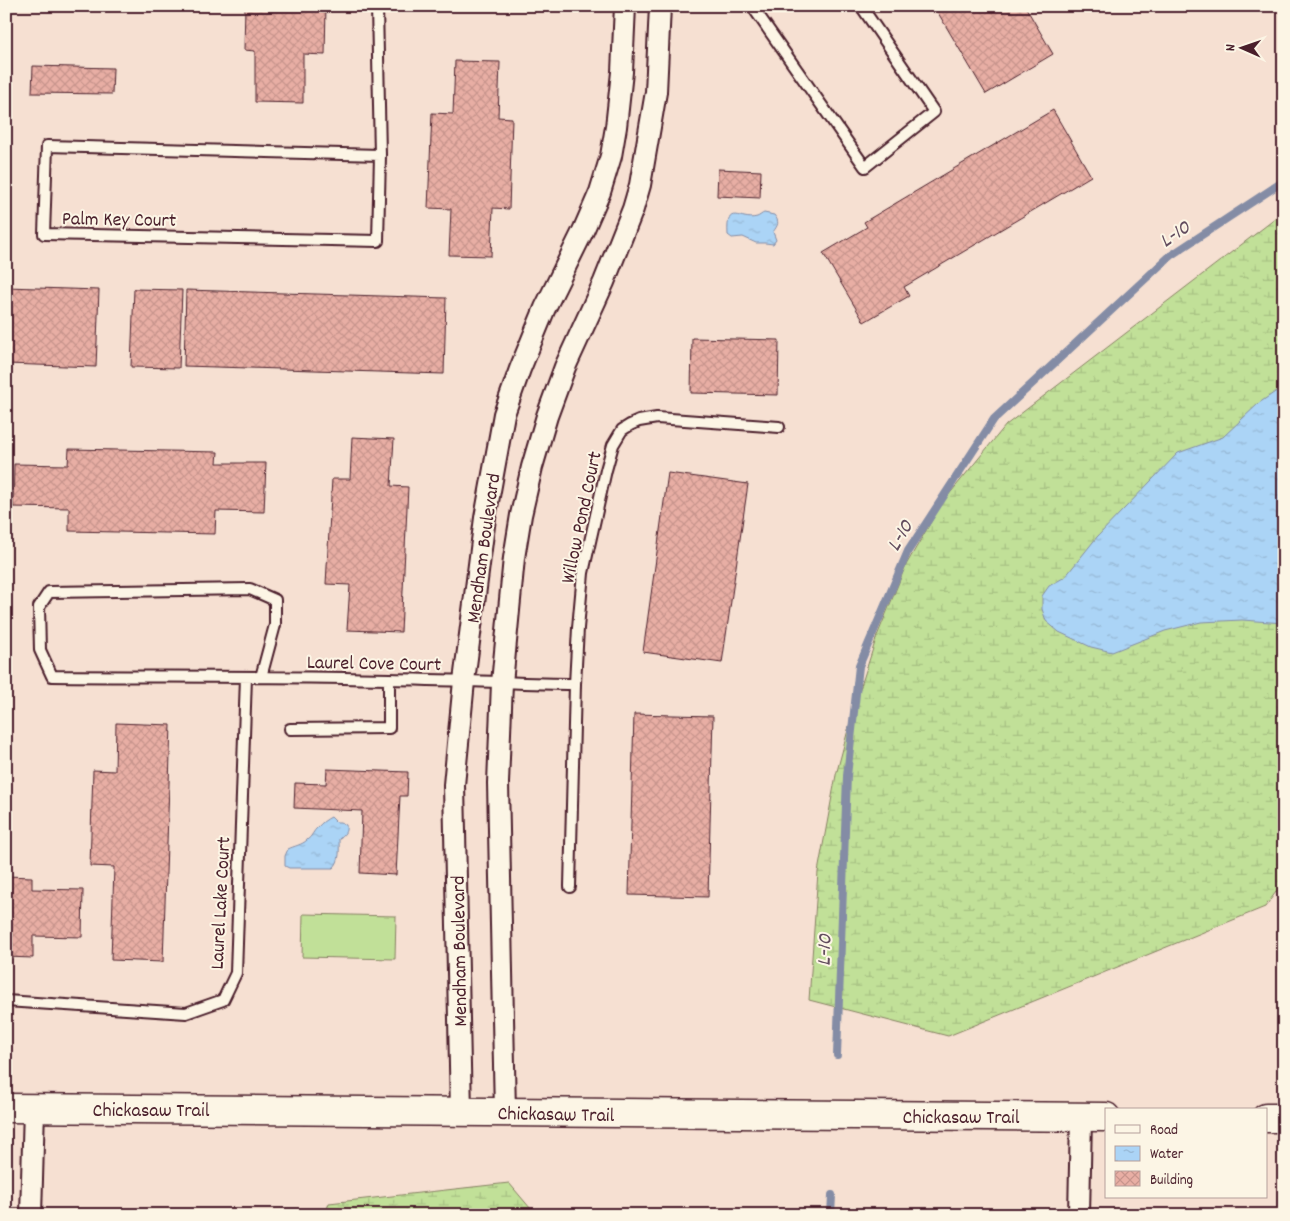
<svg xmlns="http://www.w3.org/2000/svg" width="1290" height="1221" font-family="Dekko,sans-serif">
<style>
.grass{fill:#c1e098;stroke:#868062}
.wetland{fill:url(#wetland-marsh);stroke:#868062}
.water{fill:url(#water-ripples);stroke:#848ca5}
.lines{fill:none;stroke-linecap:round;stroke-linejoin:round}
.stream{stroke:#848ca5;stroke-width:8}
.building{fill:url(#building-cross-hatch);stroke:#4a1f2b}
.lane-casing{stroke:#4a1f2b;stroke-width:14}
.street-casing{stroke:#4a1f2b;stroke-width:24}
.secondary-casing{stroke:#4a1f2b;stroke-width:31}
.lane{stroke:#fcf5e5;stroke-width:10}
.street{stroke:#fcf5e5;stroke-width:20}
.secondary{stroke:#fcf5e5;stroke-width:28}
.labels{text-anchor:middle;stroke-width:4;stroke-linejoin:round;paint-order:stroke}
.street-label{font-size:20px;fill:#4a1f2b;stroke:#fcf5e5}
.water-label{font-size:21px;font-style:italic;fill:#624c5e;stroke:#fcf5e5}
</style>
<defs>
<pattern id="wetland-marsh" width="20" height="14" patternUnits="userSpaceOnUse" patternTransform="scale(1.25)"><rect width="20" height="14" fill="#c1e098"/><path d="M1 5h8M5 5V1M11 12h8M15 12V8" fill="none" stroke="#a7c083"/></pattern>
<pattern id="water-ripples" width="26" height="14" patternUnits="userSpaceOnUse" patternTransform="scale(1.25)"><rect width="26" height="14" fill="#abd4f6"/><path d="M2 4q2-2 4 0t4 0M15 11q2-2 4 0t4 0" fill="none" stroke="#95b6d3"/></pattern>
<pattern id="building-cross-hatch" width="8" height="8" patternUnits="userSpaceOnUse" patternTransform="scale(1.25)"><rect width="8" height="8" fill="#e8aea4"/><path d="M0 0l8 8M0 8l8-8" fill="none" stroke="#c8958d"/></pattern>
</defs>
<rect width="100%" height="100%" fill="#f6e0d2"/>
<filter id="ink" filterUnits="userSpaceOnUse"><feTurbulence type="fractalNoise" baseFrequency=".02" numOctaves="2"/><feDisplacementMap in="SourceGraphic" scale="10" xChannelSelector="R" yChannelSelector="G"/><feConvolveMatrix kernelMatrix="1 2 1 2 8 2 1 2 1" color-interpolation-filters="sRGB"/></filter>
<g filter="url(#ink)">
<!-- grass -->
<path class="grass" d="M303,914L396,916L395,959L302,957Z"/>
<!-- wetland -->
<path class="wetland" d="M1284,212V881L1265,907L948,1036L809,1000L818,872L836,775L853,711L877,636L906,565L942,503L1006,425Z
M509,1183L536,1215H325L329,1203Z"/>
<!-- water -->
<path class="water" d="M764,213L774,215C780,222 778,225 773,232L776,240L773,244L765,243H756L743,237L732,238L728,235C726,201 740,222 757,217C758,217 763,213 764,213Z
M1284,386V623L1242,620L1201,622L1165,631L1112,652L1091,647L1059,632L1046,621L1042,609V596L1049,586L1065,577L1097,537L1178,453L1223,437L1259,403Z
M331,817L336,822H340L346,825C347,833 344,834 339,839C339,849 341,861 333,868H289L285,866V856L288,849C294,846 302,845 307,840C312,837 313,831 318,827C321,823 327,819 331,817Z"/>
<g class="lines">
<!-- stream -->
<path class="stream" d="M837,1055L847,776L859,666L908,551L994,419L1170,256L1284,181
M831,1215L832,1195"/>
</g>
<!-- building -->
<path class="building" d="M245,6H326L325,55L303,54V103L255,102V51L244,50Z
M934,6H1025L1053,54L986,94Z
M455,61L500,62L498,117L512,118L509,209L493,208L491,256L449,255L451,209L428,208L432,113L453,114Z
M33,66L113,68L112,94L32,93Z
M1053,110L1091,176L904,287L909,296L864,322L823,253L867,227L864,222Z
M718,169L761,171L760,198L717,196Z
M6,287L99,290L96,367L6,364Z
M134,289L182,290L179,368L131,367Z
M186,290L446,298L444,374L184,366Z
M692,338L779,340L778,395L691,393Z
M352,437L394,439L391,486L408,487L401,632L347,630L350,585L326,584L332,479H350Z
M69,449L218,452L217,463H266L264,512L216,511L215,534L69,531V508L13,507L14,464L68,465Z
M668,473L748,484L722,663L643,652Z
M634,714L713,716L708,897L629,895Z
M116,723L171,725L163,962L111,960L114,867L90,866L93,770L115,771Z
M327,769L408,772L407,796H400L396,875L360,873L362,811L294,808L295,783L326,784Z
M6,876L32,877V889L83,890L82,937L33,936V958L6,957Z"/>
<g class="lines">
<defs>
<path id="lane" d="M377,6L380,155L378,241L44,234L47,146L380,155
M752,6L865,167L934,112L861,6
M261,677L275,625V600L250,589L49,592L39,607L40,650L52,676C164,677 277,676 389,679C451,680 513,683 575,684
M290,729L389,728V679
M570,887L575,684L578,628L583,573L606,470L613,445L622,430L630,425L639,421L657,418L779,427
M6,1001L186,1013L223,1000L236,973L246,677"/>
<path id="street" d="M461,1112L454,785L464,681L485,518L504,414L520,369L545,308L583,231L600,192L611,156L616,127L622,72L625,6
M505,1112L498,783L502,683L514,558L521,515L532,467L547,416L565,367L604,282L633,209L640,185L656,92L660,6
M31,1215L34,1108
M1079,1215L1081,1117"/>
<path id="secondary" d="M6,1108L1106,1117
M1266,1118H1284"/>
</defs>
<!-- lane casing -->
<use href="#lane" class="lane-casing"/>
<!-- street casing -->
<use href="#street" class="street-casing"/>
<!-- secondary casing -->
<use href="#secondary" class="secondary-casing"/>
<!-- lane -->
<use href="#lane" class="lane"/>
<!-- street -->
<use href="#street" class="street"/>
<!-- secondary -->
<use href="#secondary" class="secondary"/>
</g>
</g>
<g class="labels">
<!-- street labels -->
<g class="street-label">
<text transform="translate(119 218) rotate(1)" y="7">Palm Key Court</text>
<text transform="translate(580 517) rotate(-78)" y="7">Willow Pond Court</text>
<text transform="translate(482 548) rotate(-82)" y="7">Mendham Boulevard</text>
<text transform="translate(374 662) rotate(1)" y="7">Laurel Cove Court</text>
<text transform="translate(219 903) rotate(-87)" y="7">Laurel Lake Court</text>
<text transform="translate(458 951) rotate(-91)" y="7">Mendham Boulevard</text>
<text x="151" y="1116">Chickasaw Trail</text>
<text transform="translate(556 1113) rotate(1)" y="7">Chickasaw Trail</text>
<text x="961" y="1123">Chickasaw Trail</text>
</g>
<!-- water labels -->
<g class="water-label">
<text transform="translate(1174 233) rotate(-35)" y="7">L-10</text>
<text transform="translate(899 535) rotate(-60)" y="7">L-10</text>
<text transform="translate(823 950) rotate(-88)" y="7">L-10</text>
</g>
</g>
<!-- margin -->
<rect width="1290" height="1221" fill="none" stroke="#fcf5e5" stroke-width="25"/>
<rect x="12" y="12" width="1265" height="1196" fill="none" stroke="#4a1f2b" stroke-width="2" filter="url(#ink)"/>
<!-- legend -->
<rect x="1105" y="1108" width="162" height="90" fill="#fcf5e5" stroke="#b59f9b"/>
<rect x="1115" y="1125" width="25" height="8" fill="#fcf5e5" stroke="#b59f9b"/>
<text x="1150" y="1134" font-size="15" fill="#4a1f2b">Road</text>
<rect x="1115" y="1146" width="25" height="15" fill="url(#water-ripples)" stroke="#b59f9b"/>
<text x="1150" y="1158" font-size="15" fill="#4a1f2b">Water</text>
<rect x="1115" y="1171" width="25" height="15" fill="url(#building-cross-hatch)" stroke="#b59f9b"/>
<text x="1150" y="1184" font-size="15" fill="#4a1f2b">Building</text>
<!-- north arrow -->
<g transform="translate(1242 48) rotate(272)" stroke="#fcf5e5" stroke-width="4" paint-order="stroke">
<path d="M0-4L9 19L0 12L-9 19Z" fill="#4a1f2b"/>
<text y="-8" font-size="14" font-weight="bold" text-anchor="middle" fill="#4a1f2b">N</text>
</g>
</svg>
